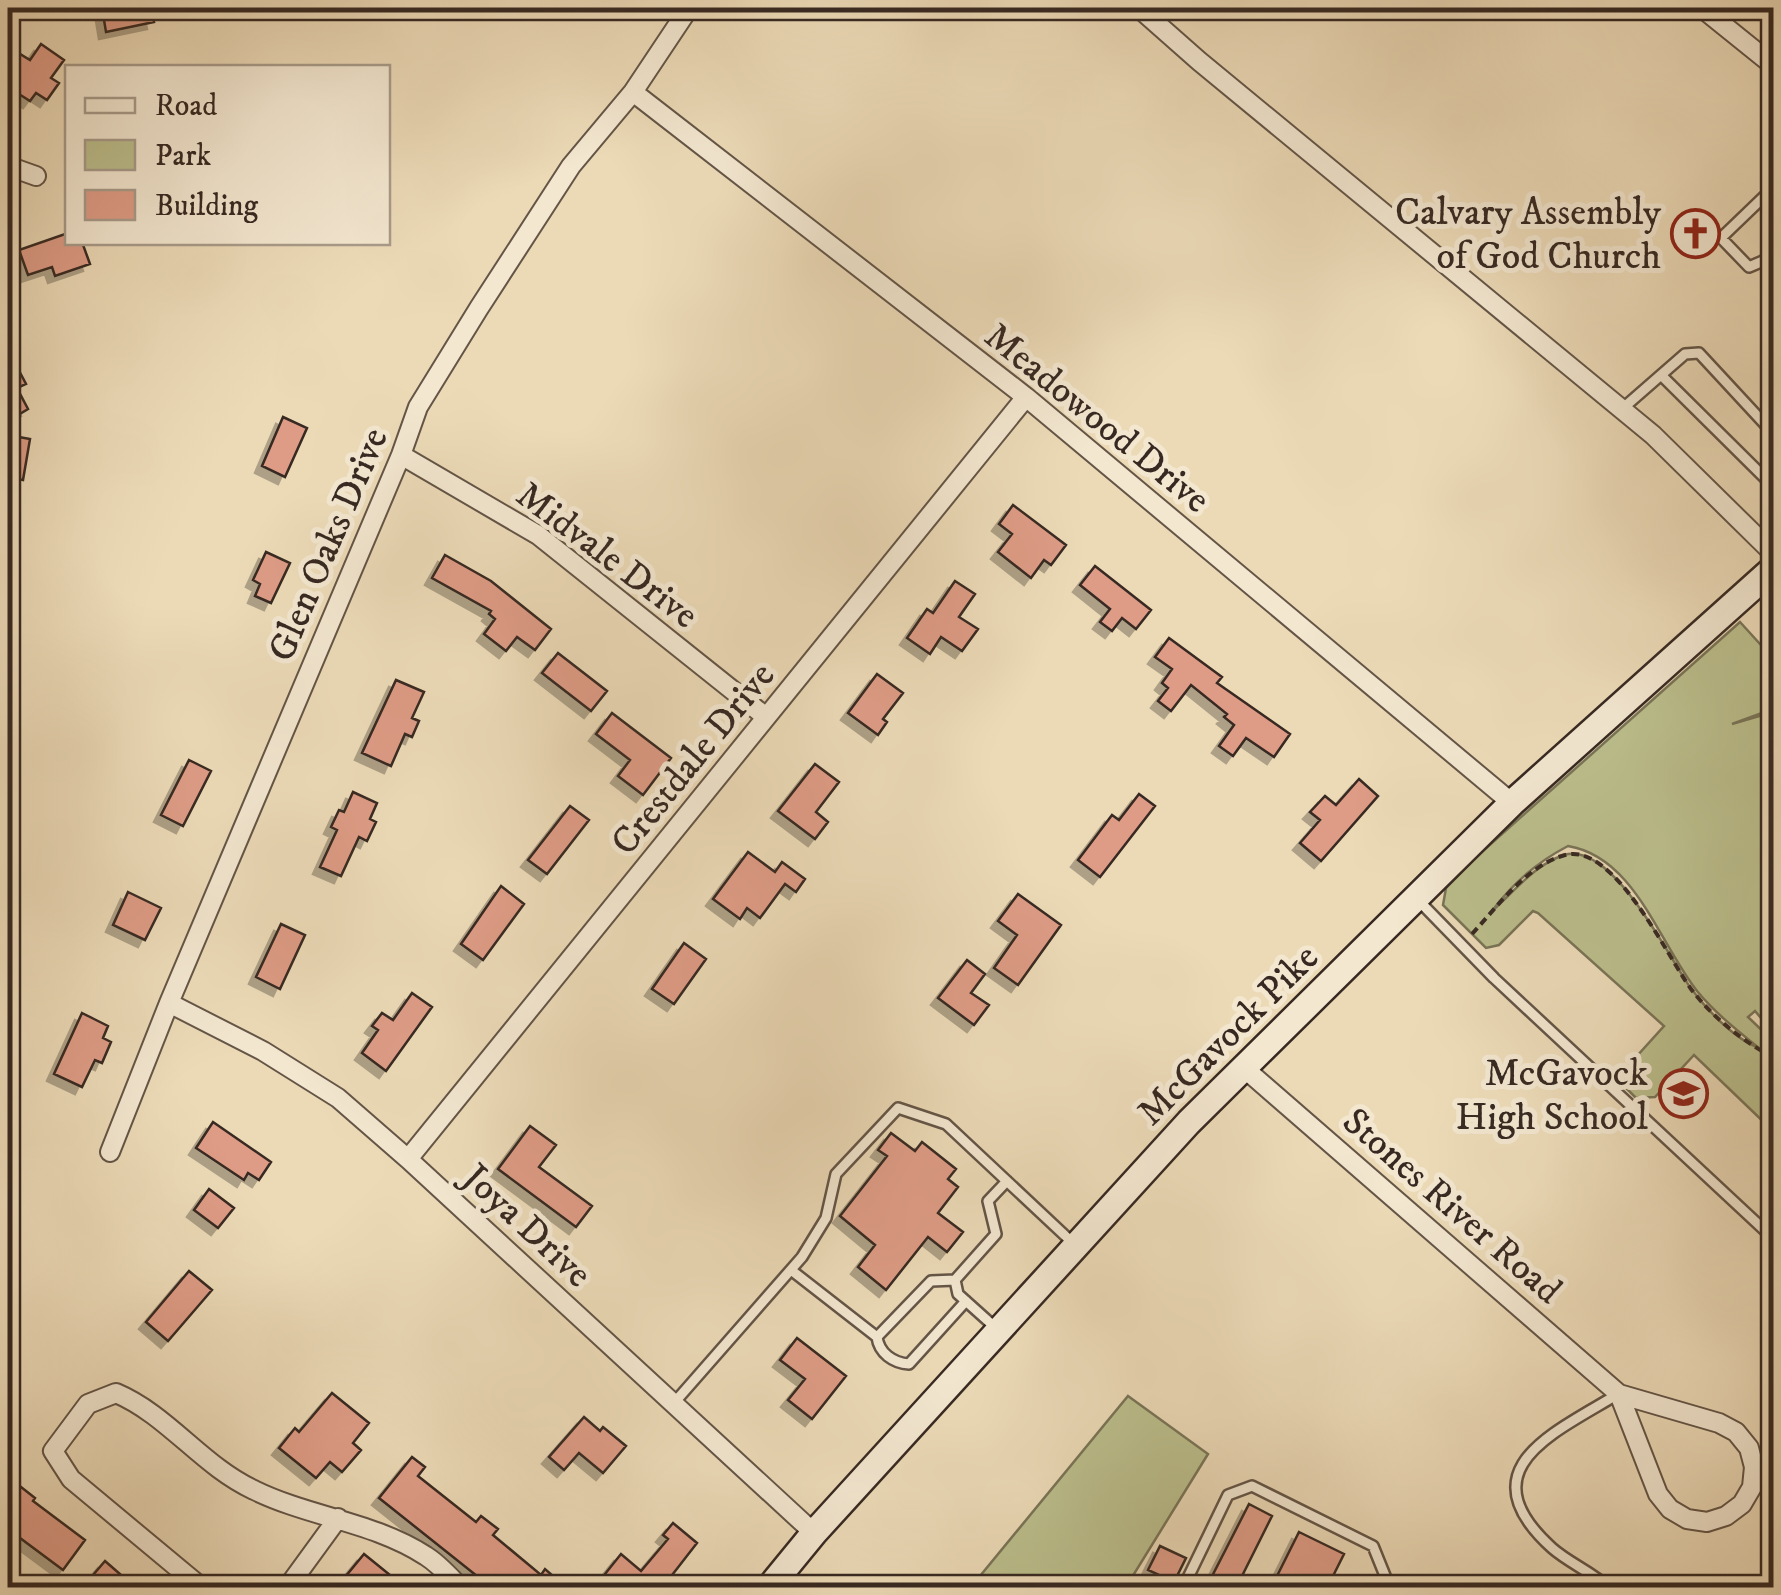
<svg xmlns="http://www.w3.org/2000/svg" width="1781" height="1595" font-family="'IM FELL DW Pica',serif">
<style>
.green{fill:#bbbe8c;stroke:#797457;stroke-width:2.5;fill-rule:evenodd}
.building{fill:#de9c86;stroke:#372922;stroke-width:2.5;filter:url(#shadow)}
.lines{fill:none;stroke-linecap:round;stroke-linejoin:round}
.lane-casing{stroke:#645547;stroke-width:14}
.street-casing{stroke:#645547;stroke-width:22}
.secondary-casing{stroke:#372922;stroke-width:30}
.path{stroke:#372922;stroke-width:4;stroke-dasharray:8 5;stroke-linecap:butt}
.lane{stroke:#f3e7d0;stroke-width:9}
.street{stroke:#f3e7d0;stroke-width:18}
.secondary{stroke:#f3e7d0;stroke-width:25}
.labels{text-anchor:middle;stroke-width:10;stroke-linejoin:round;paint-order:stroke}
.poi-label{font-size:38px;fill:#372922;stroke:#f3e7d0;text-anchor:end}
.street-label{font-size:38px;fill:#372922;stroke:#f3e7d0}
</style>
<defs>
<filter id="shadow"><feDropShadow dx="-7" dy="7" stdDeviation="0" flood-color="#0004"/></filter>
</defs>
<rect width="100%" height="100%" fill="#ecdab7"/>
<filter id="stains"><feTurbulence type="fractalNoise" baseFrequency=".002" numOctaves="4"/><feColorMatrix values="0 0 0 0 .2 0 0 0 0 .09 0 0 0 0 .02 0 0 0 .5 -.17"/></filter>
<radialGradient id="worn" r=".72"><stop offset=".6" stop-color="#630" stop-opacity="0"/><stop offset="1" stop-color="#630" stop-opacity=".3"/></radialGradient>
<!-- green -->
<path class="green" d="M1740,622L1770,655L1773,652V709L1732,724L1773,712V1032L1755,1011L1748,1017L1773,1041V1131L1694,1055L1655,1097L1636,1098L1623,1085L1627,1067L1664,1026L1538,913L1533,911L1499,945L1486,948L1443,905L1446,888L1475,858ZM1568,846C1635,857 1659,943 1697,991C1715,1013 1738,1031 1759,1048C1734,1039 1706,1009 1690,987C1667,954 1612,841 1564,855C1534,865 1514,892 1492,911C1512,884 1537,862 1568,846Z
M1128,1396L1208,1454L1126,1587H971Z"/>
<!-- building -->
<path class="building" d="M102,8H151L154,22L106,32Z
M41,44L64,60L51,78L59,83L47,100L36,93L30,101L11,89L18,79L8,72L20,54L30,60Z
M68,233V242H82L90,264L55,276L52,267L28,275L19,250Z
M8,350L26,384L17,388L28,409L8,421Z
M283,417L307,428L285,477L262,466Z
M8,435L30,439L23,480L8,477Z
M1013,505L1066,545L1051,565L1044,560L1031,578L998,552L1012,534L999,524Z
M266,552L290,563L271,603L255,596L260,584L253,580Z
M445,555L491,581L551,629L535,650L517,637L506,651L484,634L495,619L489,614L491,611L432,578Z
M1095,566L1151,610L1136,629L1122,618L1112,631L1100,622L1110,609L1080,585Z
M955,581L975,594L959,617L978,629L962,651L941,637L930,654L907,638L927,609L933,613Z
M1169,638L1222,677L1217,683L1290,734L1274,757L1246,738L1233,756L1219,746L1234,725L1224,717L1227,714L1191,685L1171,711L1158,701L1168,688L1162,683L1172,669L1155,657Z
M558,653L607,691L591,711L542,673Z
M877,674L903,693L883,719L887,722L878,735L848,713Z
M396,680L424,692L412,718L419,721L412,737L405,734L391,766L362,753Z
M612,713L671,758L643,795L618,776L630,760L596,734Z
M189,760L211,771L183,826L161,815Z
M815,764L839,782L816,812L828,822L815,839L778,811Z
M1359,779L1378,796L1321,861L1300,843L1320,820L1310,812L1325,796L1336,805Z
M353,792L377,803L370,819L376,822L367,841L359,837L341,876L320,867L337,830L331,827L339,810L344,812Z
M1139,794L1155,806L1100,877L1078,860L1112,815L1119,820Z
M570,806L589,820L547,874L528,860Z
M748,852L775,872L782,862L805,879L796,892L785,884L760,918L747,908L740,919L713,899Z
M501,886L524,904L483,960L461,944Z
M128,892L161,908L145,940L113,925Z
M1018,894L1061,925L1018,985L994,968L1017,935L998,921Z
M281,924L305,935L280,989L256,977Z
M684,943L706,959L674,1004L652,989Z
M967,960L985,974L971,993L989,1005L974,1025L938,998Z
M412,993L432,1007L386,1071L362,1053L378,1030L372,1026L382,1013L393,1020Z
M82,1013L108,1026L103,1038L111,1042L102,1063L95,1060L82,1087L54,1074Z
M213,1122L271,1162L259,1180L248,1173L244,1180L196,1148Z
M530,1126L556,1145L539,1167L592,1206L576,1227L498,1169Z
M891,1133L915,1151L922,1142L956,1169L948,1179L958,1187L938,1213L963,1232L947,1252L928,1237L886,1290L858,1267L875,1245L840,1216L887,1156L878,1150Z
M209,1189L234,1208L218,1228L194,1210Z
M189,1271L212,1290L168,1341L146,1322Z
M797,1338L846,1376L812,1419L788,1400L805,1379L780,1360Z
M332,1393L369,1423L353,1443L361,1450L342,1472L330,1462L316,1478L279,1448L295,1428L299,1432Z
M584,1417L600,1431L603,1427L626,1446L603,1473L579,1453L564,1470L549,1457Z
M412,1457L425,1467L418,1476L476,1522L481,1516L498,1529L493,1535L541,1575L545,1569L567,1588H492L379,1498Z
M21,1487L35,1498L33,1501L85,1540L63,1570L8,1529V1504Z
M1249,1504L1272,1516L1236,1588H1206Z
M673,1523L697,1543L662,1588H621L605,1574L621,1554L641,1571L668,1539L663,1535Z
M1299,1532L1344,1554L1327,1588H1271Z
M1160,1546L1186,1558L1174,1582L1148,1570Z
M364,1554L406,1588H336Z
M105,1561L136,1588H82Z"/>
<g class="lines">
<defs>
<path id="lane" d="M1774,187L1721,238L1749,267L1763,261L1774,251
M1661,375L1774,487
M1622,409L1685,354L1699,353L1774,434
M1418,900L1494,978L1774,1239
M791,1270L877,1337
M955,1280L931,1281L877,1337C879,1353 893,1363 909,1364L966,1301
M997,1329L958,1294L955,1280L996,1234L988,1201L1007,1181
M674,1403L802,1257L826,1218L836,1174L898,1108L946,1124L1074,1244
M1183,1588L1228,1495L1252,1486L1373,1546L1390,1588
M1609,1588C1592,1572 1569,1563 1552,1548C1465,1469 1554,1433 1618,1394"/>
<path id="street" d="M1139,8L1199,61L1653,435L1774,554
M1702,8L1774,66
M633,92L1026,397L1512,803
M8,166L36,176
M401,455L538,535L766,717
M169,1003L263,1051L338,1098L408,1159L814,1533
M1244,1068L1619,1394L1658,1494L1670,1509L1687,1519L1707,1522L1726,1516L1742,1504L1752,1487L1754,1467L1749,1448L1736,1432L1719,1423L1619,1394
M110,1152L169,1003L401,455L418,407L479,308L571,166L633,92L689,8
M408,1159L1026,397
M202,1588L71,1479L53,1451L88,1404L116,1393C168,1415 202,1466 254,1490C309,1517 374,1522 426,1556C439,1564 450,1577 461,1588
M287,1588L338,1518"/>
<path id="secondary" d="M769,1588L814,1533L1189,1122L1512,803L1774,568"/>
</defs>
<!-- lane casing -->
<use href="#lane" class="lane-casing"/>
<!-- street casing -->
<use href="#street" class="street-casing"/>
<!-- secondary casing -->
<use href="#secondary" class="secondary-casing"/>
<!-- path -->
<path class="path" d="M1472,934C1497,907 1527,865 1565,855C1614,842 1667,956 1691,989C1713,1018 1743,1041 1774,1058"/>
<!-- lane -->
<use href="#lane" class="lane"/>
<!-- street -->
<use href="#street" class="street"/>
<!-- secondary -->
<use href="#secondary" class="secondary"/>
</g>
<!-- icons -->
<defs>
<symbol id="church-ring" viewBox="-11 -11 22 22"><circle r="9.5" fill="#f3e7d0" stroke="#8f2418" stroke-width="1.5"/><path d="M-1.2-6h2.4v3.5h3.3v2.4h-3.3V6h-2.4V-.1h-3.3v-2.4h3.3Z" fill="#8f2418"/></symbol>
<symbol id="school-ring" viewBox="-11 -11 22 22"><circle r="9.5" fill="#f3e7d0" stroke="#8f2418" stroke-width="1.5"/><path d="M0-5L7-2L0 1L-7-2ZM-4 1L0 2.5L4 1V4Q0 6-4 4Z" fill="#8f2418"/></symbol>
</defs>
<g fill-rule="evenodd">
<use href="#church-ring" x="1668" y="206" width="55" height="55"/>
<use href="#school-ring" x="1656" y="1066" width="55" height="55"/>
</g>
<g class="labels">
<!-- poi labels -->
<g class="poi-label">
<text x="1661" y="224">Calvary Assembly<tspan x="1661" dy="44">of God Church</tspan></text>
<text x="1648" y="1085">McGavock<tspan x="1648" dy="44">High School</tspan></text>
</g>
<!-- street labels -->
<g class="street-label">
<text transform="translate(1098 417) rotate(39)" y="13">Meadowood Drive</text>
<text transform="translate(327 544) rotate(-67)" y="13">Glen Oaks Drive</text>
<text transform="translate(608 554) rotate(37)" y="13">Midvale Drive</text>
<text transform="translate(692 758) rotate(-51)" y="13">Crestdale Drive</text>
<text transform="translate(1227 1034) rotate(-45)" y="13">McGavock Pike</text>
<text transform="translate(1453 1205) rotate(41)" y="13">Stones River Road</text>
<text transform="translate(528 1225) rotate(43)" y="13">Joya Drive</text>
</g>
</g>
<!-- margin -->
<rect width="1781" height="1595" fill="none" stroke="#ecdab7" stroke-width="40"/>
<rect x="10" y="10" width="1761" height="1575" fill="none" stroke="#372922" stroke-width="5"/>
<rect x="20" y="20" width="1741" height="1555" fill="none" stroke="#372922" stroke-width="2.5"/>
<!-- legend -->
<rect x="65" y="65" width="325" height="180" fill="#f3e7d0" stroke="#a89b8a" stroke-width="2.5"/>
<rect x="85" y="98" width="50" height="15" fill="#f3e7d0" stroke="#a89b8a" stroke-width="2.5"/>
<text x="155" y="115" font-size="30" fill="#372922">Road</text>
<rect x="85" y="140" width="50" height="30" fill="#bbbe8c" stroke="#a89b8a" stroke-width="2.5"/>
<text x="155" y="165" font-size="30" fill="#372922">Park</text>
<rect x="85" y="190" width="50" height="30" fill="#de9c86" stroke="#a89b8a" stroke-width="2.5"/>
<text x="155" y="215" font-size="30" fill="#372922">Building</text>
<rect width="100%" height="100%" filter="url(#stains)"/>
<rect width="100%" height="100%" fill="url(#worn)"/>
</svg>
